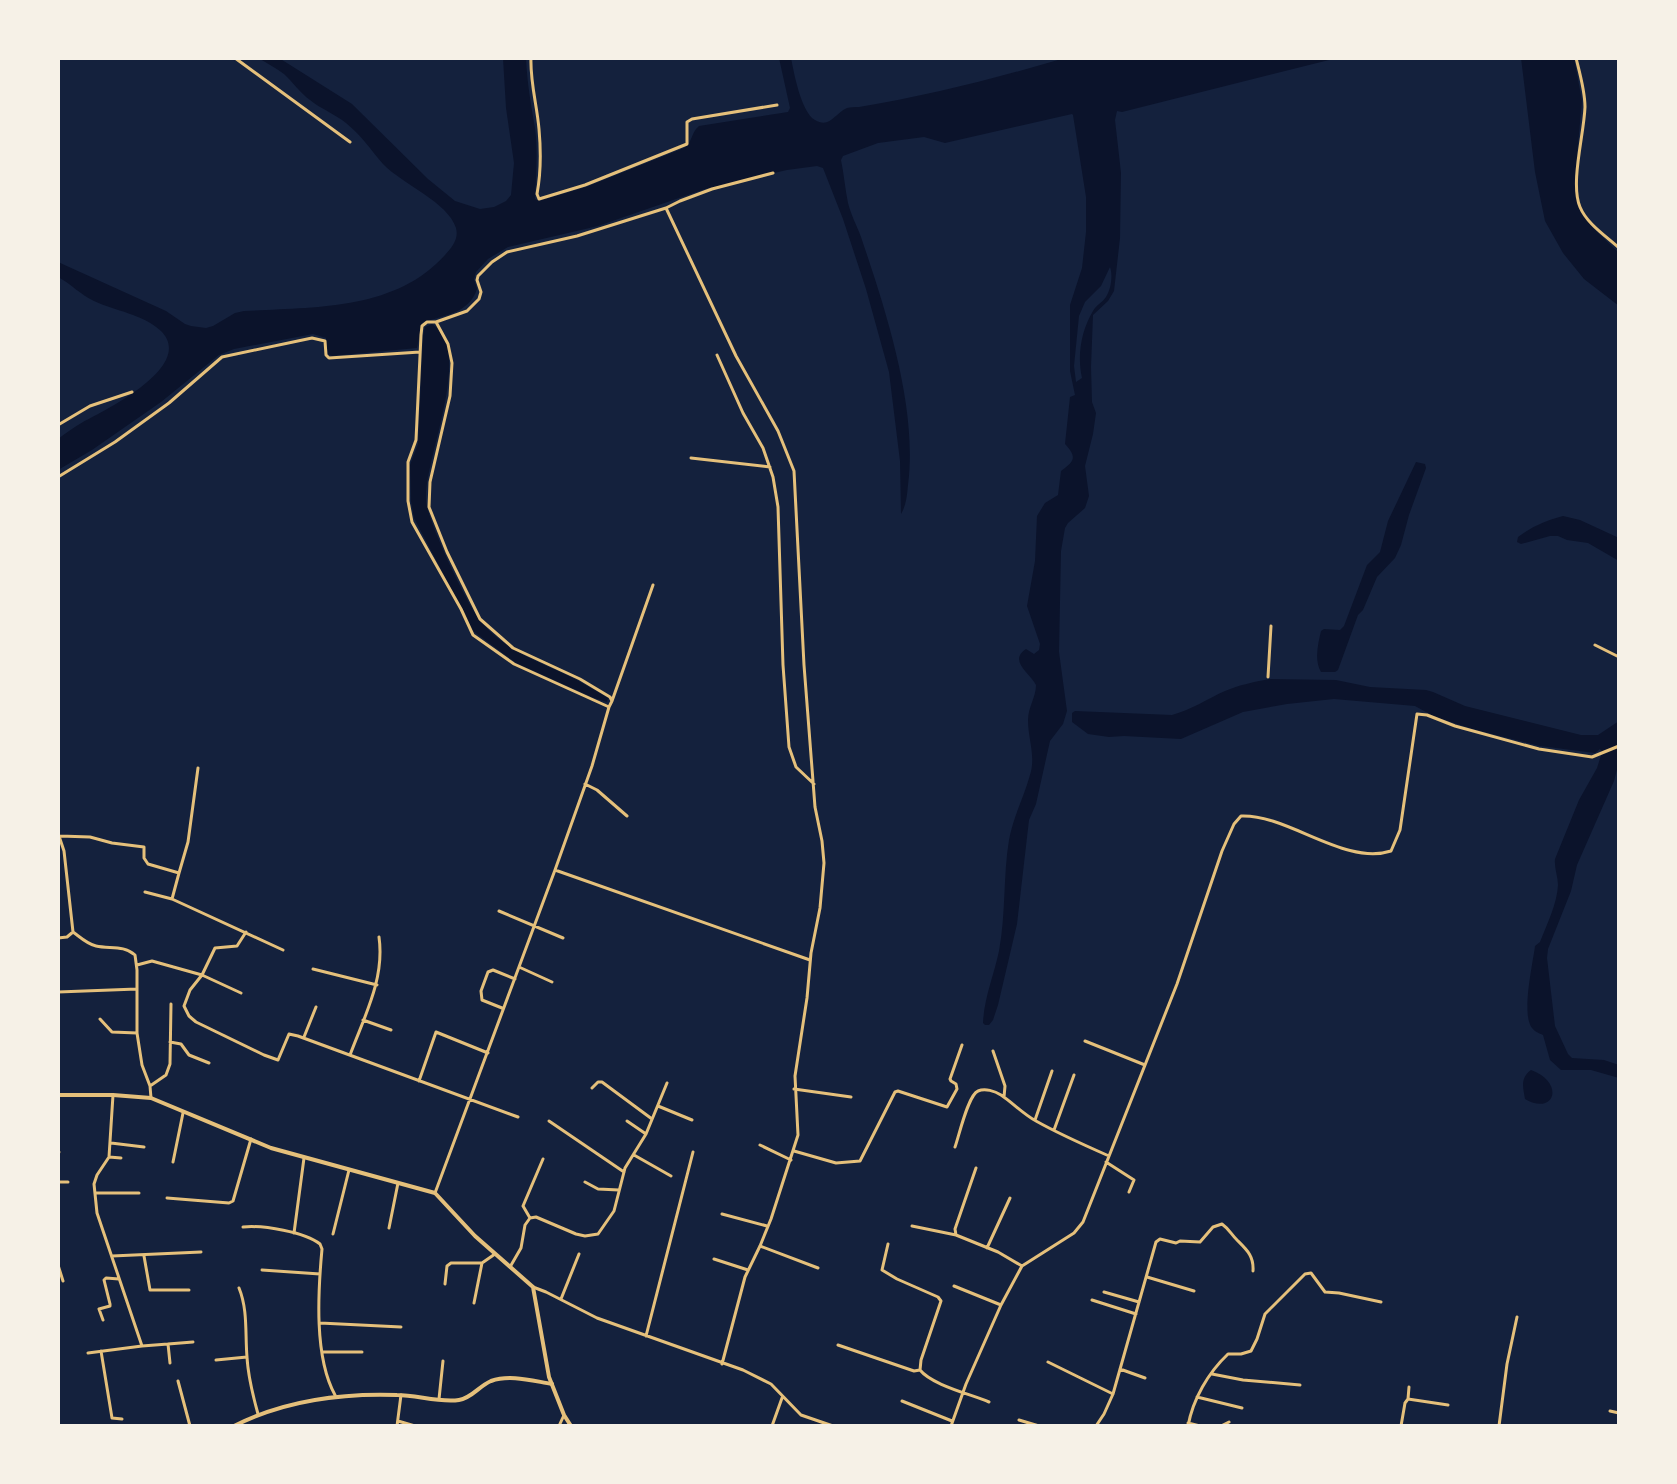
<svg xmlns="http://www.w3.org/2000/svg" width="1677" height="1484" font-family="Overpass,sans-serif">
<style>
.water{fill:#0b132b;fill-rule:evenodd}
.lines{fill:none;stroke-linecap:round;stroke-linejoin:round}
.minor{stroke:#e5c07b;stroke-width:3}
.tertiary{stroke:#e5c07b;stroke-width:4}
.secondary{stroke:#e5c07b;stroke-width:4}
</style>
<rect width="100%" height="100%" fill="#14213d"/>
<!-- water -->
<path class="water" d="M258,58H279L352,104L428,179L455,201L480,209L494,207L506,201L511,195L514,163L506,108L503,58H526C527,82 531,105 535,128C538,150 536,177 535,199L539,201L586,187L684,148C693,142 691,132 699,126L788,112L790,108L779,58H791C794,73 801,112 815,120C830,129 835,113 847,108C850,107 855,107 859,107C926,96 993,79 1058,60V58H1337L1122,112L1117,111L1115,120L1121,173L1120,238L1114,291L1108,301L1093,315L1091,367L1092,402L1096,413L1093,434L1085,466L1089,496L1085,508L1068,523L1065,528L1061,551L1059,652L1067,711L1063,724L1050,741L1036,804L1029,820L1017,924L998,1005L993,1020L989,1025H985L983,1023C984,998 994,975 999,951C1006,914 1003,876 1009,840C1013,817 1024,797 1030,775C1036,756 1028,739 1028,720C1028,707 1036,697 1036,685C1030,673 1008,661 1026,649L1034,654L1039,650L1040,644L1027,606L1035,561L1037,516L1045,503L1058,495L1061,471C1075,461 1077,457 1065,444L1070,397L1075,395L1070,371V305L1082,268L1086,232V197L1073,115L1072,114L945,143L924,137L878,143L843,156L841,160C844,174 845,189 848,203C851,215 857,226 861,237C886,311 918,408 908,485C907,496 906,506 901,514L900,461L889,372L866,289L843,219L823,168L817,166L787,170L705,189L598,226L508,247L488,259L476,272L474,279L477,289C469,314 443,315 422,323L417,348C389,351 360,353 332,356L328,354L326,338L313,334L234,349L219,355L161,402L92,450L58,470V439C66,433 74,427 83,422C105,410 196,366 161,331C143,314 115,311 94,301C81,295 71,284 58,277V262L166,311L185,324L191,326L206,328L213,326L235,313L244,311C313,307 395,311 445,255C452,247 459,239 456,228C448,202 402,184 383,164C371,150 361,135 346,123C335,114 321,109 310,100C300,93 293,82 284,74C276,68 267,63 258,58ZM1110,267C1113,276 1111,289 1106,297C1102,303 1096,305 1093,311C1081,331 1077,356 1082,378L1076,382L1074,366L1079,316L1085,302L1101,286Z
M1521,58H1574L1582,101L1575,177L1577,205L1593,228L1619,253V306L1584,279L1563,253L1545,221L1535,172Z
M432,324C475,351 423,460 426,501C428,522 468,607 482,623C505,650 539,662 571,677C583,683 596,691 608,698L607,702L594,698L516,663L473,631L414,518L411,501L410,465L418,444L423,336L425,327Z
M1416,462L1425,464L1426,468L1409,515L1401,545L1395,558L1377,577L1363,610L1358,615L1338,670L1335,672H1321C1314,660 1318,644 1321,631L1324,629L1340,630L1344,626L1367,565L1380,552L1388,521Z
M1563,516L1580,520L1619,538V561L1588,543L1567,540L1558,536H1550L1521,544L1517,542L1518,537C1531,527 1547,520 1563,516Z
M1269,679L1336,680L1370,687L1426,690L1433,692L1465,706L1581,735H1598L1619,721V762L1614,781L1577,865L1571,891L1548,949L1547,958L1555,1026L1568,1054L1572,1058L1604,1060L1619,1065V1078L1591,1070H1561L1550,1060L1543,1035C1539,1033 1535,1032 1532,1028C1521,1014 1533,963 1535,946L1540,942C1547,924 1557,904 1558,885C1558,876 1554,868 1555,859L1579,800L1597,768L1602,752L1600,749L1595,753L1540,746L1476,730L1435,717L1415,706L1334,699L1287,704L1243,712L1181,739L1124,736L1109,737L1088,734L1072,722V713L1075,711L1172,715C1191,710 1207,699 1225,691C1239,685 1254,682 1269,679Z
M1531,1070C1566,1083 1554,1116 1525,1099C1523,1087 1520,1078 1531,1070Z"/>
<g class="lines">
<!-- minor -->
<path class="minor" d="M235,58L350,142
M531,58C530,82 537,105 539,129C541,151 541,173 537,194L539,199L585,185L687,144V122L692,119L777,105
M1576,58C1580,74 1585,91 1585,107C1584,135 1570,183 1580,207C1587,224 1606,236 1619,248
M666,208L736,356L778,431L794,471L804,665L815,807L822,841L824,863L820,908L811,953L807,998L795,1076L798,1135L771,1219L760,1246L745,1277L722,1364
M436,322L467,311L479,299L481,292L477,280L478,276L492,262L507,252L577,236L666,208L680,201L712,189L773,173
M717,355L743,413L763,448L773,477L778,507L783,665L789,747L796,767L814,784
M58,425L90,406L132,392
M691,458L770,467
M58,477L115,442L169,403L222,357L312,338L325,341L326,355L329,358L420,352
M1595,645L1619,657
M1268,677L1271,626
M612,701L653,585
M585,784L597,790L627,816
M58,833L64,851L73,932L67,937L58,938
M60,836L90,837L112,843L144,847V858L148,864L179,873L172,899L283,950
M555,870L810,960
M179,873L188,842L198,768
M145,892L172,899
M499,911L563,938
M73,932C80,937 87,944 96,946C110,949 124,945 135,955L137,970V1033L142,1065L150,1086L151,1098
M246,932L237,946L215,948L202,975L190,990L184,1006L189,1016L196,1022L264,1055L278,1060L289,1034L298,1036L518,1117
M137,965L152,961L202,975L241,993
M519,967L552,982
M313,969L377,985
M58,992L137,989
M502,1008L482,1000L481,991L488,972L493,970L515,979
M100,1019L112,1032L137,1033
M363,1020L391,1030
M304,1037L316,1007
M1085,1041L1145,1065
M170,1042L181,1044L189,1055L209,1063
M993,1051L1005,1086L1004,1097
M350,1055C364,1017 385,979 379,937
M419,1081L436,1032L488,1053
M150,1086L166,1075L170,1064L171,1004
M592,1088L598,1082H602L652,1119
M794,1089L851,1097
M113,1095L109,1157L97,1175L94,1184L97,1213L142,1346L168,1344L170,1363
M658,1106L692,1120
M1035,1120L1052,1071
M549,1121L624,1172
M627,1121L646,1134
M1054,1130L1074,1075
M111,1143L144,1147
M760,1145L791,1160
M955,1147C959,1136 968,1095 978,1091C985,1088 995,1091 1001,1095C1013,1103 1023,1114 1036,1121C1059,1134 1084,1145 1109,1156
M794,1151L836,1163L860,1161L895,1092L898,1091L947,1107L957,1089L956,1084L951,1081L950,1079L962,1045
M58,1152H59
M634,1155L671,1176
M109,1157L121,1158
M173,1162L183,1113
M1106,1162L1134,1180L1129,1192
M58,1182H68
M585,1182L598,1189L619,1190
M95,1193H139
M435,1193L555,870L592,766L609,707L514,664L473,635L461,609L412,522L408,501V462L416,440L421,335L422,326L427,322H436L448,344L452,363L450,396L430,482L429,507L447,552L480,619L513,648L580,679L610,697L612,701L609,707
M167,1198L229,1203L233,1201L251,1139
M722,1214L767,1226
M530,1218L523,1206L543,1159
M912,1226L956,1235L998,1252L1022,1266
M243,1227C263,1225 305,1232 320,1244L322,1249C318,1292 314,1357 335,1395
M389,1228L398,1183
M294,1233L304,1158
M333,1234L349,1170
M956,1235L955,1229L976,1168
M888,1244L882,1270L897,1279L938,1297L941,1301L921,1360L920,1370C932,1385 970,1394 989,1402
M760,1246L818,1268
M987,1248L1010,1198
M112,1256L201,1252
M144,1256L150,1290H189
M714,1259L748,1270
M58,1265L63,1281
M510,1267L521,1248L525,1225L530,1218L536,1217L576,1234L585,1236L598,1234L614,1211L625,1168L646,1134L667,1083
M262,1270L320,1274
M1147,1277L1194,1291
M445,1284L447,1266L451,1263H482L495,1254
M954,1286L1001,1305
M533,1287L546,1292L597,1318L743,1370L771,1384L801,1415L833,1426
M239,1288C248,1310 245,1334 247,1357C248,1376 253,1396 258,1414
M1104,1292L1139,1302
M561,1299L579,1254
M1092,1300L1136,1314
M474,1303L482,1263
M103,1320L99,1309L110,1306V1304L104,1280L106,1278L119,1279
M320,1323L401,1327
M646,1336L693,1152
M168,1344L193,1342
M838,1345L914,1371L920,1370
M101,1351L112,1418L122,1419
M322,1352H362
M88,1353L142,1346
M216,1360L247,1357
M1048,1362L1113,1394
M1120,1369L1145,1378
M1212,1374L1243,1380L1300,1385
M178,1381L190,1426
M1197,1397L1242,1408
M439,1399L443,1361
M1408,1399L1409,1387
M902,1401L952,1421
M1610,1411L1619,1413
M1019,1420L1039,1426
M398,1421L415,1426
M1188,1423L1200,1426
M397,1426L401,1395
M559,1426L564,1415
M772,1426L782,1398
M951,1426L966,1384L1001,1305L1022,1266L1074,1233L1083,1222L1177,984L1222,851L1234,824L1241,816C1288,814 1344,866 1391,851L1400,830L1417,714L1427,715L1455,726L1539,749L1592,757L1619,746
M1096,1426L1104,1414L1113,1394L1156,1242L1160,1239L1176,1243L1180,1241L1200,1242L1213,1227L1222,1224C1229,1229 1231,1234 1237,1240C1247,1250 1254,1256 1253,1271
M1188,1426C1193,1399 1208,1373 1228,1354H1241L1251,1351L1257,1339L1265,1314L1305,1274L1311,1273L1325,1292L1339,1293L1381,1302
M1221,1426L1229,1422
M1401,1426L1405,1403L1408,1399L1448,1405
M1499,1426L1507,1364L1517,1317"/>
<!-- tertiary -->
<path class="tertiary" d="M234,1426C285,1400 341,1393 397,1395C417,1395 439,1403 459,1400C472,1398 479,1386 491,1381C510,1374 533,1381 552,1384"/>
<!-- secondary -->
<path class="secondary" d="M58,1095H113L151,1098L271,1148L435,1193L475,1236L533,1287L549,1377L564,1415L571,1426"/>
</g>
<!-- border -->
<rect width="1677" height="1484" fill="none" stroke="#f6f1e7" stroke-width="120"/>
</svg>
